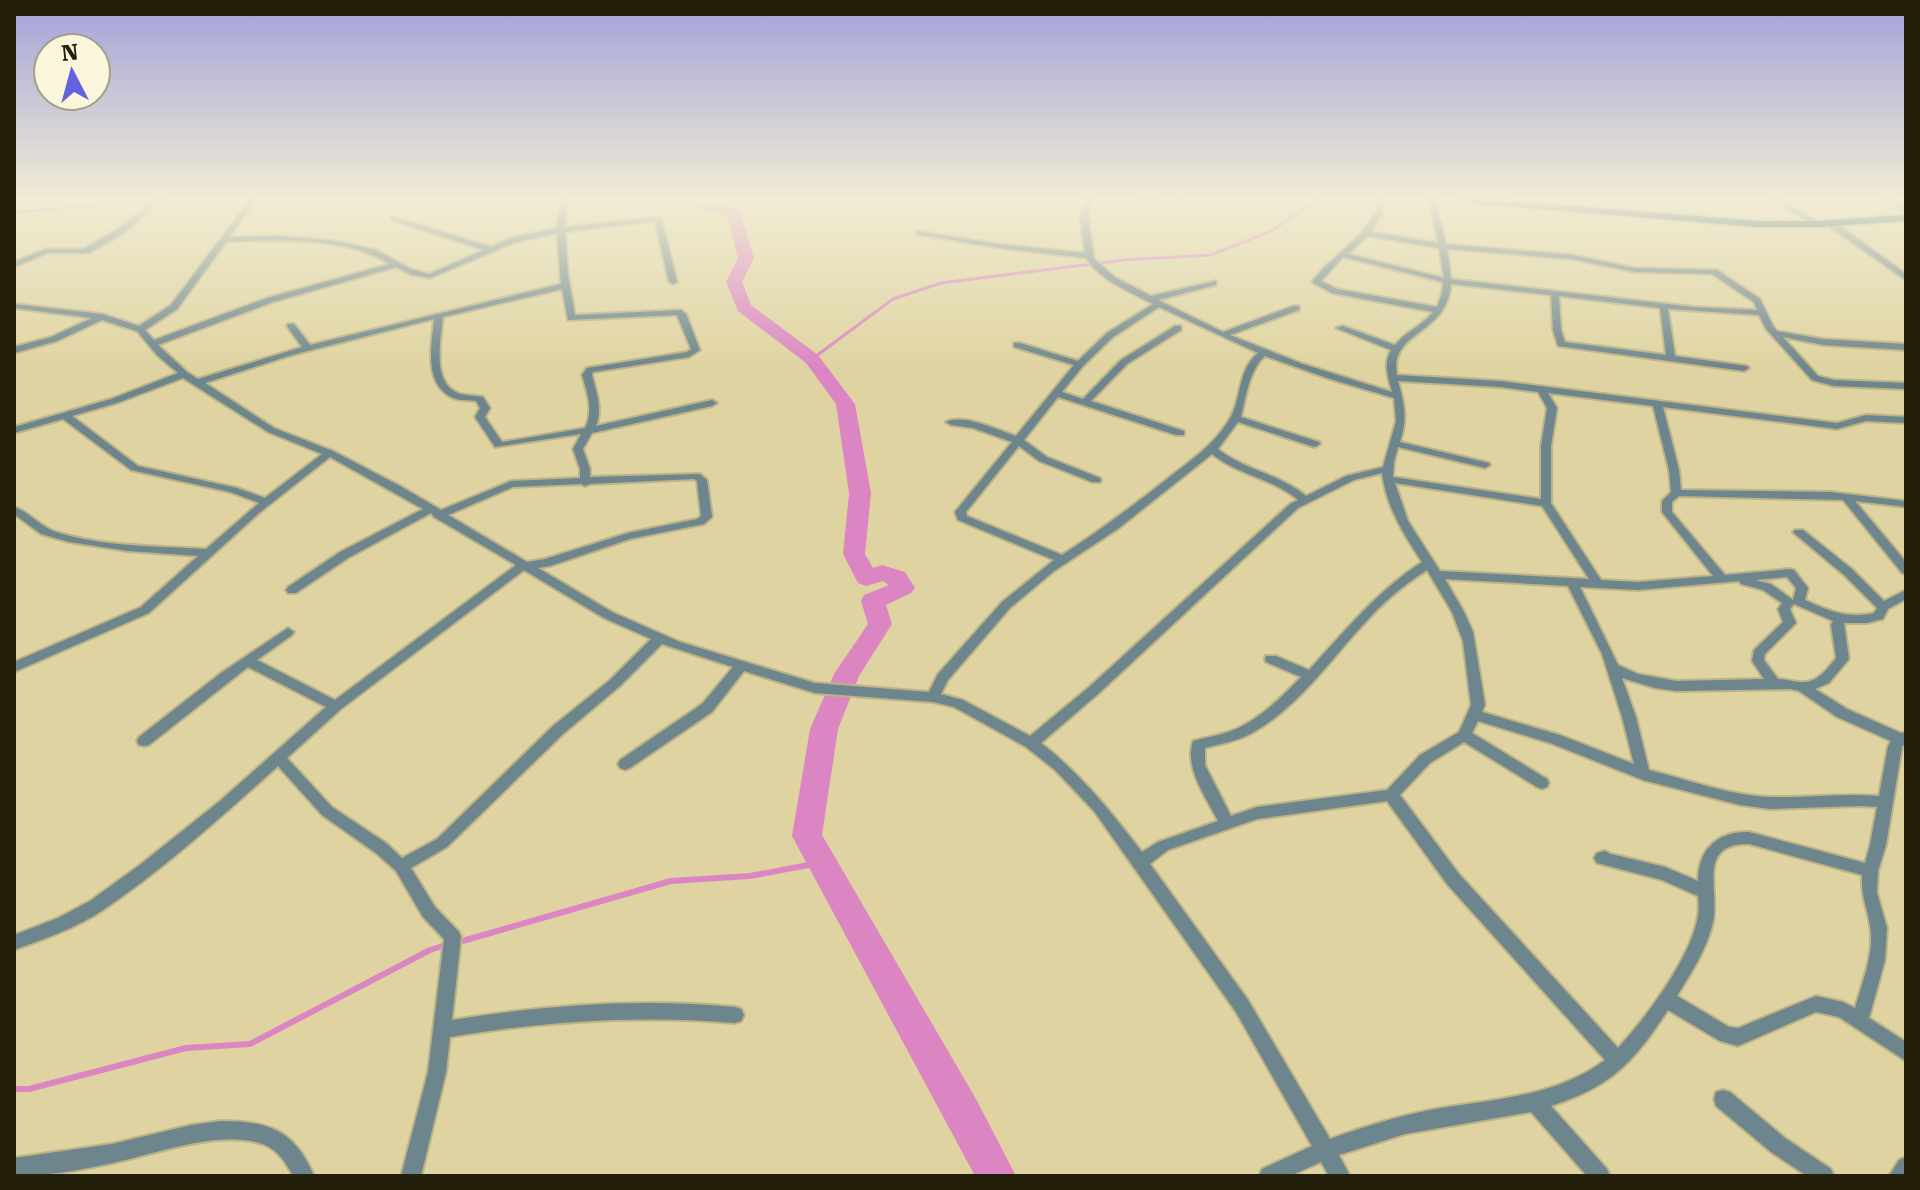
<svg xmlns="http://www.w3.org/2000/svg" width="1920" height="1190" font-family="'Roboto Serif',serif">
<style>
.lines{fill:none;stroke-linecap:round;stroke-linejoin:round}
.stream-far1{stroke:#db86c3;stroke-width:3}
.stream{stroke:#db86c3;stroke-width:6}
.river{fill:#db86c3;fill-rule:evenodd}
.minor-casing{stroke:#bdb386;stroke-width:4}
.major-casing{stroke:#bdb386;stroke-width:4}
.minor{fill:#6d868d;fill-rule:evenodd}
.major{fill:#124653;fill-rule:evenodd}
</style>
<rect width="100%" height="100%" fill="#dfd4a1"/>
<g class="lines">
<!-- stream-far1 -->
<path class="stream-far1" d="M14,212L166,200
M812,359L893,299L941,283L1124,260L1211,255L1269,232L1318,200"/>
<!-- stream -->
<path class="stream" d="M459,942L671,881L750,876L824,862
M14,1089H29L186,1048L250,1044L430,950L446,945"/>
<!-- river -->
<path class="river" d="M688,200H703L739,209L754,258L742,282L751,305L818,355L855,404L871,493L865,554L873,568L882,565L905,572L915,588L911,593L886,605L892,624L859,676L838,729L822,835L976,1099L1016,1176H975L792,836L810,729L834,674L868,624L861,601L864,595L889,585L883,581L866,586L858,583L843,554L849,493L836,404L806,363L738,311L726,282L738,258L727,215L695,208Z"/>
<defs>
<path id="minor" d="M155,200H162L124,233L89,253H47L14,267V262L46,249H84L118,229Z
M250,200H256L229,237L280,236L336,241L376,250L411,269L429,274L484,250L391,220V216L491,247L511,238L557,228L559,209L562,200H568L566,209L565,227L661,217L677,282L673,284L669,282L655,221L565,232L568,275L575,315L681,310L686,314L700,350L689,357L593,372L592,375C596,391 603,409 596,426L712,400L717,403L712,406L592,433L583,449L590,469V477L700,474L707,480L712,517L704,524L630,539L550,566L538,568L612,612L680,642L815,683L929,692L938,674L1002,602L1054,560L958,520L955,512L1012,442L973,428L951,425L946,422C963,413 998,430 1016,436L1074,365L1014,347V343H1020L1078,361L1107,333L1153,304C1129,291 1101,281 1086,258L999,248L920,235H917V231L999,244L1085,253L1080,216L1086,200H1092L1088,216L1094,259L1116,278L1151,296L1216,281V285L1158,300L1223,332L1293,306H1299V310L1230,335L1303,364L1392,392C1388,377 1383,364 1391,350L1336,328L1343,326L1395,345C1405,332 1422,326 1433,312L1332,293L1312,282C1336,249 1366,243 1379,200H1385L1381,215L1371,232L1438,243L1429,200H1435L1446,244L1572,255L1635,268L1717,270L1760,299L1773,326L1777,331L1823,339L1906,344V350L1823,345L1783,337L1818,376L1834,380L1906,383V389L1834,386L1812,380L1766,329L1759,315L1668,309L1675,356L1747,366L1749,368L1744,371L1558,346L1553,330L1551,295L1451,284C1447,336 1389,330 1397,375L1500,381L1837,423L1866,415L1906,417V423L1866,421L1837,429L1663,407L1679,470L1681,490L1830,492L1906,501V507L1855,501L1906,562V574L1902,573L1843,500L1679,496L1672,502V512L1725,575L1790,569L1794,570L1808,588L1805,600C1829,611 1848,619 1874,613L1877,608L1844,575L1795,534L1793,532L1795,530H1803L1852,569L1884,601L1906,590V599L1888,609L1883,619L1867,623H1844L1849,659L1829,683L1815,689L1847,709L1901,733L1906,732V742L1902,747L1886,845L1878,871L1877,893L1887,928L1885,960L1869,1018L1906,1042V1061L1839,1017L1816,1012L1738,1046L1720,1041L1668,1010C1633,1063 1612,1086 1551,1106L1607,1169L1610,1176H1587L1531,1112L1405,1134L1339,1155L1350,1176H1329L1321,1162L1290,1176H1259L1262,1169L1312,1146L1236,1012L1094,811L1055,770L1026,747L954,707L933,702L815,693L744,671L712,712L630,768L625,770L620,768L618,764L620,760L702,704L733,667L662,644L620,686L563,734L447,847L411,868L435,907L459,932L461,937L452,1020C546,1005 640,998 735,1007L741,1009L744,1015L741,1021L735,1023C639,1015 545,1021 450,1037L446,1072L421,1176H401L428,1072L444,939L423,917L396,871L376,853L322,815L278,766C222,816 165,868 103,910C76,928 44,939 14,950V935L58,918L90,901L141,864L220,801L326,707L248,667L149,745L144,746L139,745L137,741L139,737L221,673L288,628L294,632L292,635L257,660L335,700L516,565L434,517L431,513L348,558L296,593H288L286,590L288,587L340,552L423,509L330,457L259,513L149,613L14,672V662L141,607L198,556L128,551L69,542L41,534L14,514V507C30,512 40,527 56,532C104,547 156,546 206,549L259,503L230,492L131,470L63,419L14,433V427L111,399L178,373L157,355L137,331L102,320L57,341L14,353V347L51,337L92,318L14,308V304L102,314L139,326L171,305ZM557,233L561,284L310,345L294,324H288L287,326L302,347L198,379L187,372L158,345L273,302L396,267L412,275L430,278L516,242ZM1368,236L1439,248L1444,278L1348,254ZM242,241C291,240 347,238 390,264L267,298L154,340L145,330L177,309L226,242ZM1447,249L1572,259L1635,272L1712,274L1754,302L1757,310L1694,307L1451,279ZM1343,257L1443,282L1442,293L1437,307L1337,289L1321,281ZM562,289L568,320L677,315L691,349L687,352L587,368L582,375C587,392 594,411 585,428L502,442L485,417L490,408L483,397C475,395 465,396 458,393C431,382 441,339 443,317ZM1559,296L1660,308L1666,355L1565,342L1561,330ZM1159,307L1258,353C1237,370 1242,400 1229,420C1214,445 1190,461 1167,479C1133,506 1099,531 1062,555L967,516L966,512L1019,446L1039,461L1092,482H1100L1101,480L1100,478L1047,457L1024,440L1058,397L1176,435H1184V431L1091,401L1127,364L1181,330V326H1175L1121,360L1083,399L1062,392L1083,366L1113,337ZM434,319C432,343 423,382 451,397C458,401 468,400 476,401L480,408L475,417L495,447L581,434L573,449L580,469V478L511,481L441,510L400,486L333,451L274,428L205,383L292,355ZM1265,356L1330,379L1394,398L1396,421L1383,467L1346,476L1306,496C1280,474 1244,470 1218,449L1238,422L1311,446L1315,447L1320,444L1319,442L1241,417C1246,397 1249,370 1265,356ZM183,378L268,432L322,454L265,498L237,488L138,466L72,416L117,403ZM1398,381L1500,387L1538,392L1547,408L1541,446V499L1393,477L1394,462L1398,447L1485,468L1490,465L1489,463L1400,442C1408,418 1404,403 1398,381ZM1548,393L1653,406L1669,470L1671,492L1662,501V512L1713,576L1638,582L1601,580L1551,503V446L1557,408ZM1212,454C1237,475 1272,478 1298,500L1290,504L1088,688L1030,736L963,700L941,694L948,680L1010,608L1054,571L1119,528ZM1382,473C1386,506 1404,535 1422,562C1376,592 1346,630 1309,670L1276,656H1266L1265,659L1266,662L1301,677C1283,696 1261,718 1236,729C1223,735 1207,737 1193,741C1184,768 1206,797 1218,821L1158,842L1142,852C1111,812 1081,774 1041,743L1098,694L1298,508L1354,480ZM694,479L697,481L701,516L697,519L628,533L545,559L527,562L448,515L513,487L581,484L585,486L590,484ZM1395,483L1542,506L1589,579L1440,571L1408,521ZM524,570L604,618L651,639L610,680L553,726L437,839L402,858L386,843L332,807L287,758L341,709ZM1427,570L1452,612L1463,641L1471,705L1459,732L1420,755L1387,790L1257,807L1231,816L1205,765V748C1221,744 1238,741 1252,733C1297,708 1328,663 1362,626C1381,604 1402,586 1427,570ZM1787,577L1796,588L1793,600L1771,584L1755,580ZM1445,579L1568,586L1602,654L1622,717L1634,764L1560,735L1482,712L1485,705L1473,632L1464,612ZM1739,581L1741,584L1763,590L1782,603L1778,609L1783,622L1754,650L1752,661L1764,679L1677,681L1638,674L1618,665L1580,587L1638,590ZM1794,604L1833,621L1831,625L1836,658C1828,668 1819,681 1805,682C1797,683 1787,679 1778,679L1764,660L1765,654L1796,623L1790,609ZM1622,678L1655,688L1677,691L1790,689L1799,691L1837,717L1891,741L1888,746L1879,796C1843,793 1808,798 1772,797C1731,796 1689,780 1649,770L1636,717ZM1478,721L1550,743L1643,780L1740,805L1770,809L1859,806L1877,807L1870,845L1865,863L1749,832C1717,831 1698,850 1698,881L1665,867L1611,854L1605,851L1597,853L1594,858L1597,863L1662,880L1698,896C1699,905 1699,913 1697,921C1688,961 1646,1018 1618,1048L1459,874L1400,795L1430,763L1464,742L1537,787L1542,789L1547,787L1549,783L1547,779L1472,733ZM1387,801L1447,884L1605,1060C1555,1098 1490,1099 1430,1110C1396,1117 1362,1127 1330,1139L1248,1000L1150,864L1168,850L1257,819ZM1749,844L1862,875C1861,898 1867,905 1870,926C1875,953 1862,982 1855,1008L1843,1002L1816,996L1738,1028L1729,1027L1677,996C1691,973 1707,949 1713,922C1720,891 1696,843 1749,844Z
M1136,200L1174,202L1186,200L1175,206L1139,202Z
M1773,200H1781L1822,224L1815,226Z
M1884,200H1892L1906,207V212Z
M1827,221H1833L1906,274V280L1827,225Z
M1723,1090L1730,1092L1785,1138L1831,1169L1834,1176H1807L1771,1152L1716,1106L1714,1099L1716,1092Z
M220,1121C268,1121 294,1129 314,1176H293C286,1163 279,1151 265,1145C223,1128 155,1154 113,1163C81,1170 46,1176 14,1176V1158L112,1144L191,1125Z
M1906,1157V1176H1889L1899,1160Z"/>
<path id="major" d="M1461,200H1499L1759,221H1818L1906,215V221L1818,227H1759L1466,203Z"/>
</defs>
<!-- minor casing -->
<use href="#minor" class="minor-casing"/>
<!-- major casing -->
<use href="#major" class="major-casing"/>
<!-- minor -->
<use href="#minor" class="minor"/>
<!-- major -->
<use href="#major" class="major"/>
</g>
<!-- sky -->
<linearGradient id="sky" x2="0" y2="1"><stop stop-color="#a3a2d9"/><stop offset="0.54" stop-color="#f1ecd5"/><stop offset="1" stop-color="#f1ecd5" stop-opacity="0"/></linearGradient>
<rect width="1920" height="367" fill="url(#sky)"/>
<!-- border -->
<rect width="1920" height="1190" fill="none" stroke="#231f0b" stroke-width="32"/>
<!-- north arrow -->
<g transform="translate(72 72) rotate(354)"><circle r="38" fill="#faf5db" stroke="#a49f88" stroke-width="2"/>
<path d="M0-6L14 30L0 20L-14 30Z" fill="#6164dd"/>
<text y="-12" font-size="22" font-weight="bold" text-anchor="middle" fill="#231f0b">N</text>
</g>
</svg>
